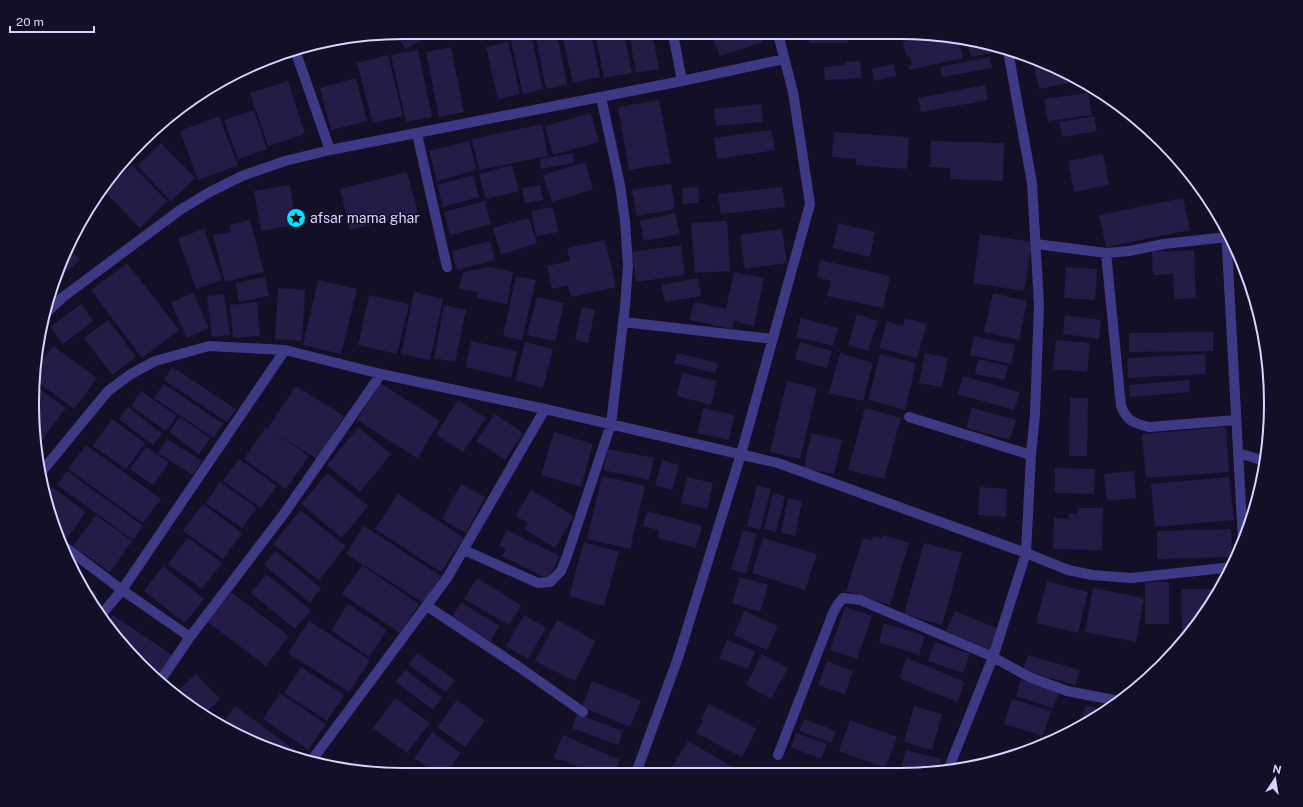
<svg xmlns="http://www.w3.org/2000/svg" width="1303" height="807" font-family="'Public Sans',sans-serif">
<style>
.building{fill:#241b47}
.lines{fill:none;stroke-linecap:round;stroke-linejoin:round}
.minor{stroke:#3d3a85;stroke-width:10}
.labels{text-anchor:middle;stroke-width:3;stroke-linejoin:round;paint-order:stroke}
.poi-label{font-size:14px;fill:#d9d4ff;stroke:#130f26;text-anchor:start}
.rim{fill:none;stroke:#d9d4ff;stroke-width:2}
</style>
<rect width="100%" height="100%" fill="#130f26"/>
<!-- building -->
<path class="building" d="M403,32H439L405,49L397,33Z
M535,33H557L567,85L546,89Z
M562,33H591L600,77L573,83Z
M595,33H624L632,73L604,78Z
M629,33H652L659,69L636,73Z
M725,34H760L763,42L720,56L713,38Z
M809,34L848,35V43H809Z
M531,35L543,89L523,94L511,40Z
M935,35H948L989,46L991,53L971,57L968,43L960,44L963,58L909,70L908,66L912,65L910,55L906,56L903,42Z
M508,42L520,94L498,99L486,47Z
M451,47L464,112L439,117L426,52Z
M418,50L432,117L406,122L391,55Z
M388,55L403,116L373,123L357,63Z
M990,57L992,68L942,77L940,67Z
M1041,60L1078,81L1039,89L1033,62Z
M860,61L862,78L825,80L824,67L845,65V62Z
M894,64L896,76L874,81L872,69Z
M356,78L367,121L331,130L320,88Z
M288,81L305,134L268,146L250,93Z
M985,85L988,100L921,112L918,98Z
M1088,93L1092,115L1048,121L1044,99Z
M659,100L671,163L629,170L618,107Z
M761,104L763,122L716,126L714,109Z
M254,110L267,149L238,159L224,120Z
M591,113L599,142L553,155L545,126Z
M219,116L238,165L198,180L180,131Z
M1094,116L1097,131L1062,137L1059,122Z
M542,124L548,156L479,170L472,139Z
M771,130L775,150L717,159L714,138Z
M834,132L909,137L907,169L856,165V159L832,157Z
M469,141L477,170L437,181L429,151Z
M931,141L1004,143L1003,181L950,179V168L930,167Z
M161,143L195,178L171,201L137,166Z
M573,153L574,163L541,169L540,159Z
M1103,154L1109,185L1074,192L1068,161Z
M585,162L593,189L552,202L543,175Z
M132,165L167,201L140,228L104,191Z
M512,165L519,191L486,199L479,174Z
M407,172L418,213L350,230L340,189Z
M473,175L479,197L443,207L437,185Z
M671,184L675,209L637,216L632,190Z
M290,185L296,225L261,231L254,191Z
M540,185L543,200L525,203L522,188Z
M698,187L699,203L683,204L682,188Z
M782,187L785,207L721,214L718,194Z
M1183,198L1190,230L1106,247L1099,215Z
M485,201L491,224L450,235L444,212Z
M553,207L558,232L536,236L531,211Z
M675,213L680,234L644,241L640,221Z
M529,218L537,243L501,255L493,228Z
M250,220L264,272L225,282L213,235L231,232L229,225Z
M727,221L730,271L695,273L691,223Z
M838,223L875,232L870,257L833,248Z
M204,229L222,280L196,289L178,238Z
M782,229L787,263L745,269L740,235Z
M980,234L1032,242L1024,291L973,283Z
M605,240L616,287L571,297L568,285L552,289L547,266L570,261L567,248Z
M490,241L495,260L457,270L452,251Z
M681,245L685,275L636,282L632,252Z
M71,249L80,260L53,283L66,258Z
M1194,250L1196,298L1174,299L1173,274L1153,275L1152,252Z
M820,260L890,276L883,308L827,296L831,281L817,277Z
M127,263L179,330L142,358L91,290Z
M490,267L513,272L507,304L477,298L478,292L459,289L463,272Z
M1066,267L1097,269L1095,300L1064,298Z
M734,272L764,278L754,326L734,321L732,329L690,320L694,302L726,309Z
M516,276L536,280L522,340L503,336Z
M265,277L269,296L239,302L235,283Z
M698,278L701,296L665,302L661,285Z
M318,280L357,289L341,354L303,345Z
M278,288L305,290L302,341L275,339Z
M193,292L209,328L187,338L171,303Z
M414,292L443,299L430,360L401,354Z
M993,293L1027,301L1019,340L984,332Z
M224,294L230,335L212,337L207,296Z
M369,295L409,304L397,354L358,345Z
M537,297L564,303L555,341L527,335Z
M257,302L260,336L233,338L230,305Z
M81,304L93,321L63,344L50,327Z
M444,305L466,310L455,362L434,358Z
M582,307L595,310L588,343L575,340Z
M857,314L878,321L868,351L848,345Z
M1065,315L1101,320L1099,339L1063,334Z
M801,318L838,328L833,346L796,337Z
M905,318L927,324L917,358L879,348L887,321L903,326Z
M108,320L136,357L112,375L84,338Z
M1213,332V351L1129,352V333Z
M974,336L1015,345L1011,364L970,355Z
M1056,340L1090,343L1087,372L1053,369Z
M471,341L517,351L511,378L466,367Z
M525,342L553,349L543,388L515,380Z
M800,342L832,351L827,368L795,359Z
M53,346L97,378L74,409L36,381L38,366Z
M677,353L718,363L715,373L674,363Z
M840,353L873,363L863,401L829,393Z
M925,353L948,358L942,387L919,383Z
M880,354L916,363L905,410L868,400Z
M1205,354L1206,374L1128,378L1127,358Z
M978,359L1008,366L1005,380L975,374Z
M172,367L236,409L227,422L164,380Z
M682,373L717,381L711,405L677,396Z
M963,376L1020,392L1014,410L958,394Z
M1189,380L1190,392L1130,397L1129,385Z
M787,381L817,388L800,459L770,452Z
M380,383L440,421L417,458L357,420Z
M164,384L223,424L214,438L154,398Z
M35,386L66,408L39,444L32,403Z
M296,386L344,416L317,459L274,432L309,456L286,489L244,459L266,427L268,428Z
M141,391L177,416L166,431L131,406Z
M1070,398H1088L1087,456H1069Z
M458,400L486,418L463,452L436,434Z
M128,407L162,434L153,445L119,419Z
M703,408L734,415L729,440L698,433Z
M865,408L901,418L884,479L848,470Z
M972,408L1016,420L1010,440L966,428Z
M495,414L523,433L505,460L476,441Z
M180,417L210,438L199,454L169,432Z
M112,419L145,443L126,469L93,446Z
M358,427L391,454L360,492L327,465Z
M1226,427L1229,472L1146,478L1142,434Z
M554,432L593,444L581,487L541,475Z
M811,433L842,440L834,474L804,468Z
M167,439L202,461L192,475L158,453Z
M86,445L161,499L143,523L68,469Z
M146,447L169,462L153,485L130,469Z
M608,449L654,458L649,480L603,470Z
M239,459L277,486L261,508L223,481Z
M662,460L679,465L672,490L655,485Z
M1055,468L1095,469L1094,494L1055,493Z
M67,471L143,526L133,540L57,485Z
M1134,471L1136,498L1107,501L1104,474Z
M327,473L368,506L342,538L301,504Z
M602,476L645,486L630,549L587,539Z
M687,477L713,483L707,509L681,503Z
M1229,477L1234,520L1155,527L1151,484Z
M220,482L257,508L242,528L206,503Z
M461,484L485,497L466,533L442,519Z
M757,485L771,489L760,530L747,526Z
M52,487L86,512L65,541L59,537L52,523L47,494Z
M980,487L1007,489L1006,517L978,515Z
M531,490L574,516L555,548L524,529L528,523L515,516Z
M773,493L785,496L776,532L764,529Z
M398,494L464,538L441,572L375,529Z
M788,498L802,501L795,536L781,533Z
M203,504L242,533L223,559L183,531Z
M1078,508H1103L1102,550L1053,549L1054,518L1069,519V514H1078Z
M300,510L346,546L319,580L273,544Z
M647,511L702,526L696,548L658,538L659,530L643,526Z
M96,515L132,541L110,572L73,546Z
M364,526L441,576L424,603L346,554Z
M1231,529L1232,557L1157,559V531Z
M507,530L560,556L548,579L502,556L506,549L499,545Z
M743,530L757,534L746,574L731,569Z
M883,535L909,543L890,605L846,591L863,538L872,540L873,536L882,538Z
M188,538L222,563L202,589L168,564Z
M763,538L817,554L805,590L752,573Z
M584,542L619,552L604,606L569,596Z
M924,543L962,553L942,625L904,614Z
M275,551L321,588L310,603L264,565Z
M362,565L419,604L400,633L342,594Z
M163,566L204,599L185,623L144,591Z
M266,574L311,610L295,629L251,593Z
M740,577L768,585L760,612L732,603Z
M477,578L521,605L509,625L464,599Z
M1047,581L1088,592L1078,633L1036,623Z
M1145,582H1169V624H1145Z
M85,585L98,594L93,600Z
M1093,588L1144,598L1136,642L1085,632Z
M1181,589H1220L1194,630L1182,631Z
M231,592L289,636L266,666L208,622Z
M461,602L499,626L490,641L452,617Z
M348,604L387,630L369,657L331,630Z
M845,607L872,616L857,659L830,650Z
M744,611L778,626L767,650L734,635Z
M955,611L1001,630L992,651L946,631Z
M113,615L172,655L156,677L109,629L106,625Z
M524,615L546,628L528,659L506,646Z
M557,620L596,641L575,681L535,661Z
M309,621L370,660L349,692L288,653Z
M884,623L925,636L919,655L879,642Z
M727,640L755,651L748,669L719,658Z
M935,642L970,654L963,673L928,661Z
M417,653L455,680L446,692L409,665Z
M762,654L788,668L771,699L746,685Z
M1028,655L1080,670L1075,685L1023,670Z
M907,658L965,682L957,702L899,678Z
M827,661L853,671L845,694L818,685Z
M301,667L344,695L327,721L284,693Z
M405,670L442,697L433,710L396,682Z
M196,674L220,699L204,714L178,698L174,694Z
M1021,680L1059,692L1053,708L1016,696Z
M592,681L641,701L630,727L582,707Z
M280,693L326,724L308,750L263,719Z
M395,698L430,723L407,753L373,728Z
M1012,699L1051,711L1043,736L1004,724Z
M457,700L485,721L465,747L437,727Z
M709,704L757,729L742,757L696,733L703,720L701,719Z
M1086,705L1097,708L1094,719L1085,725L1078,728Z
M235,706L303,756L302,758L262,747L222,724Z
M914,706L942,714L932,750L904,742Z
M577,714L623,731L618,745L572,728Z
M804,719L836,731L831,743L799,731Z
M850,720L897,737L885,768L839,751Z
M432,732L461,753L447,772H434L414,758Z
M796,733L827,744L821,759L791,747Z
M563,735L620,760L614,773H592L561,759L560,761L553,758Z
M688,741L743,773H668Z
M906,750L941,759L937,772L924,774H899Z
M355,760L372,772H355L348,770Z
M505,766L516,773L501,772Z"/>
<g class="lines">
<!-- minor -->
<path class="minor" d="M673,34L682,81
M295,50L330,150L682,81L784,59
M417,134L447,267
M1226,229L1243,542
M1036,244L1106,253L1129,251L1164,244L1227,237
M1106,253L1121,406C1127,421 1133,423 1149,427L1236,420
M47,312L63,297L180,210L208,193L242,176L285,161L330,150
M623,322L773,339
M909,417L1031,455
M1238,453L1265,461
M43,470L108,391L131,374L155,361L209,346L285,350L381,374L545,409L778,463L1026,553L1068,570L1092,575L1131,578L1233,567
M65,547L122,590L190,637
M464,550L538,583L550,582L561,571L567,556L611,424L625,306L628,266L625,221L620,185L601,97
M427,606L519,667L583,712
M101,615L122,590L285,350
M160,681L190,637L283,515L381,374
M778,755L833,613L838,604L843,598L860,600L993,657L1029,677L1067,691L1119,701
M312,760L447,578L545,409
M948,770L993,657L1026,553L1031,455L1035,414L1039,305L1032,183L1008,51
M636,773L678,658L741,454L810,204L793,92L778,34"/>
</g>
<!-- icons -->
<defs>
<symbol id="sight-disc" viewBox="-11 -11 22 22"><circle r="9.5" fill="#00e5ff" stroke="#130f26"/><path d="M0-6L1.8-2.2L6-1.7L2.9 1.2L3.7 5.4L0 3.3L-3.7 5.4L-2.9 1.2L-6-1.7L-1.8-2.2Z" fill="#111"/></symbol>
</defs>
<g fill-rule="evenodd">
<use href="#sight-disc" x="285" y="207" width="22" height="22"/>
</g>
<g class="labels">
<!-- poi labels -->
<g class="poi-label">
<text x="310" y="223">afsar mama ghar</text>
</g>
</g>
<!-- crop -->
<path d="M0 0H1303V807H0ZM403 39H900A364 364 0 0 1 1264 403V404A364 364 0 0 1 900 768H403A364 364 0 0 1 39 404V403A364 364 0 0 1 403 39Z" fill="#130f26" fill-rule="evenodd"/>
<path class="rim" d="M403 39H900A364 364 0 0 1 1264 403V404A364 364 0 0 1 900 768H403A364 364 0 0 1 39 404V403A364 364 0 0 1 403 39Z"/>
<!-- north arrow -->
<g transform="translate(1275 779) rotate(12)" stroke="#130f26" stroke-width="3" paint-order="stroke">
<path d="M0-3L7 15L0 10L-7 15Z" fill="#d9d4ff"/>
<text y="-6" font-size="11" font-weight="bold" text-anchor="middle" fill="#d9d4ff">N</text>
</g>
<!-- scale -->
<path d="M10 26v6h84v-6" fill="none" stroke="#d9d4ff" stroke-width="2"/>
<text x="16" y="26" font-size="12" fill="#d9d4ff" stroke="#130f26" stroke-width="3" paint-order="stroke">20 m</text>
</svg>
